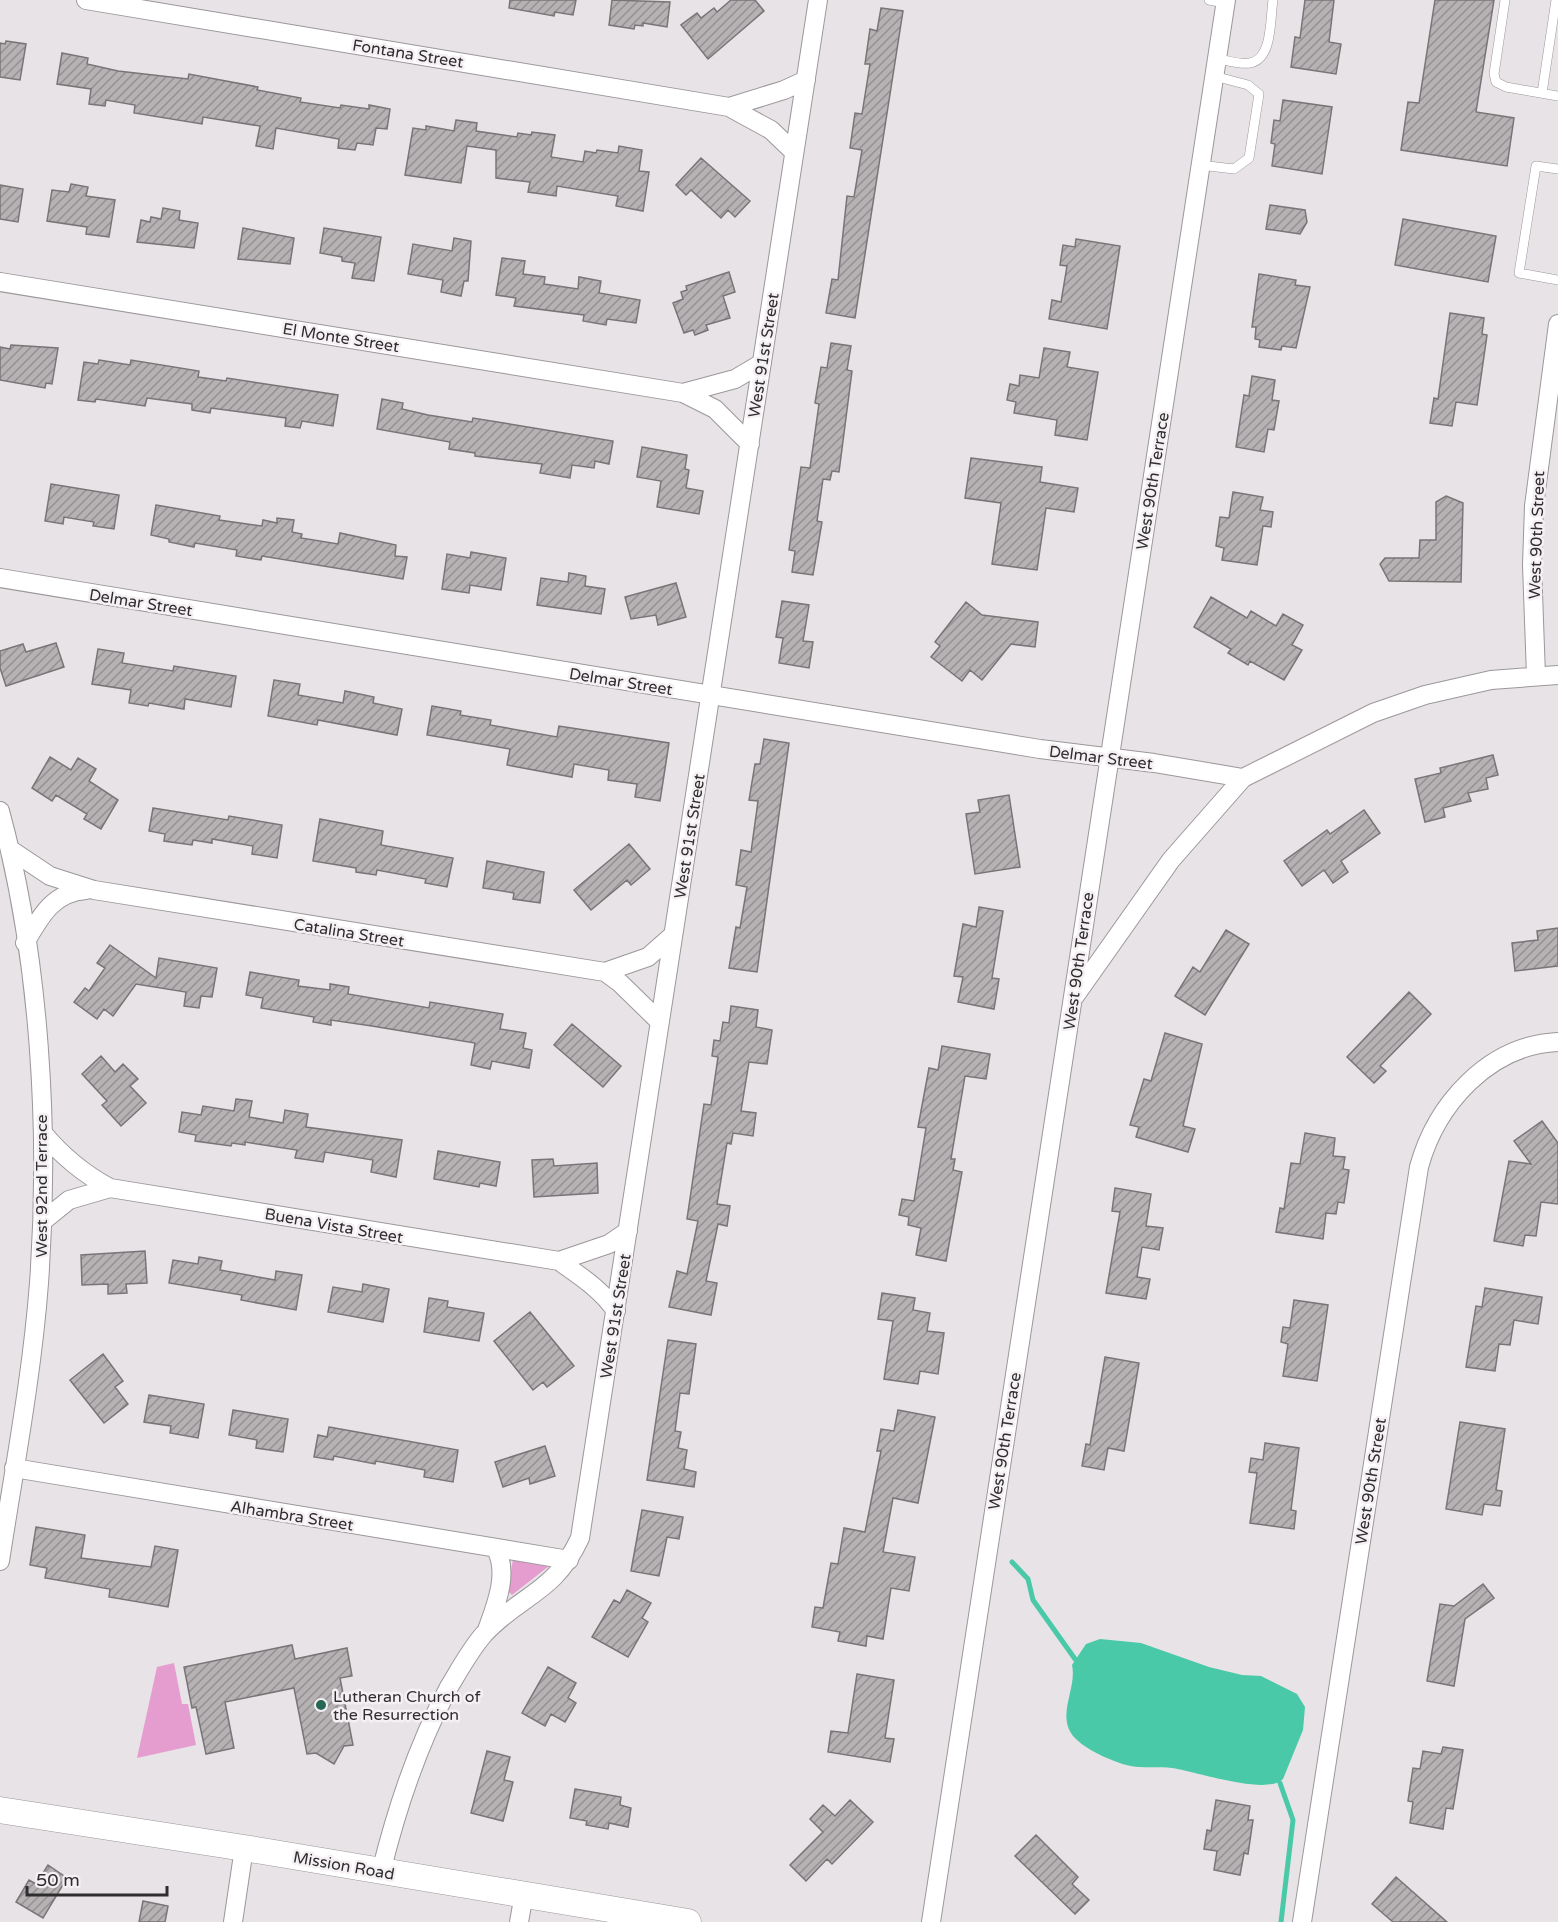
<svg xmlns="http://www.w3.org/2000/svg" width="1558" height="1922" font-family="'Varela Round',sans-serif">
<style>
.green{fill:#e59dd0}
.water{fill:#4ac9a8}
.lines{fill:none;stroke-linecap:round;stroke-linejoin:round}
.stream{stroke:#4ac9a8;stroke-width:5}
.building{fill:url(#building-hatch);stroke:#787477;stroke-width:1.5}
.service-casing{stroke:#9b979a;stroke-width:10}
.minor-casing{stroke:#9b979a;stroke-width:20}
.secondary-casing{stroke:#9b979a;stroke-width:27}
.service{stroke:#fff;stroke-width:9}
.minor{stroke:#fff;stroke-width:18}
.secondary{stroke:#fff;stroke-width:26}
.poi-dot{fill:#266756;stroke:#f5f0f3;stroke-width:2}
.labels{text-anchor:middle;stroke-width:5;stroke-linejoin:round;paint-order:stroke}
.street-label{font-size:16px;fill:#2f2e2f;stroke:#f5f0f3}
.poi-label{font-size:16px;fill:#2f2e2f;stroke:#f5f0f3;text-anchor:start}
</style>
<defs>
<pattern id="building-hatch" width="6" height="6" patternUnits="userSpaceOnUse" patternTransform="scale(1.5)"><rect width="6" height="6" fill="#b6b2b4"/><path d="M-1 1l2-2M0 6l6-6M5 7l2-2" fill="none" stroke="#949193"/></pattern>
</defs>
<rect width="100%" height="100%" fill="#e7e3e6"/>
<!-- green -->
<path class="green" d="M513,1559L549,1565V1566L512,1595L508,1591Z
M174,1663L182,1704H188L196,1745L137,1758L157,1667Z"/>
<!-- water -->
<path class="water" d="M1100,1639L1141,1643L1209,1667L1242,1675L1261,1676L1297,1694L1305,1707L1303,1730L1283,1779C1267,1796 1194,1771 1172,1768C1153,1766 1136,1770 1117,1762C1103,1757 1079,1746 1071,1733C1058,1713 1077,1687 1072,1665L1086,1644Z"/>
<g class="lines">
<!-- stream -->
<path class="stream" d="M1012,1562L1028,1579L1033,1600L1075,1659
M1280,1783L1293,1820L1281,1922"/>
</g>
<!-- building -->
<path class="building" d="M510,0H576L573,15L555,12L554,16L509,8Z
M612,0L670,2L667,27L643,23V26L635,25L634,29L609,25Z
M731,0H755L764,11L708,59L681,25L697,13L701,18L714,8L717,12Z
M1305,0H1334L1329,42L1341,44L1336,74L1291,67L1295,37L1300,38Z
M1435,0H1494L1476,112L1514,118L1507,166L1401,150L1408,102L1419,103Z
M881,8L903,11L855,318L826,313L832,279L838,280L847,196L854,197L862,150L850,148L855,113L862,114L870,64H865L870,29L877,31Z
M6,41L26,44L20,80L0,77V43L5,44Z
M62,53L88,58L87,64L118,71L188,79L189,74L258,87L257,90L301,98L300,102L340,108L341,105L369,109V105L390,109L387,129L376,128L373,145L357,143L355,150L338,148L339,139L276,128L273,149L256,146L260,126L203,117L202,124L134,113L135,105L106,100L105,106L89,104L91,89L57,84Z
M1283,100L1332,107L1322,174L1272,166L1275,144L1271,143L1274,120L1280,121Z
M456,120L477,123L476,131L517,137L518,133L531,135L532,132L555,135L551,157L583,162L585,151L596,153L597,150L618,153L619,146L642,150L639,171L649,172L643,211L616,206L618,196L557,186L556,196L528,192L530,182L496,178V150L467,146L461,183L405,175L413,128L426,130V126L454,131Z
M701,158L750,201L735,217L728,210L721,218L691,190L686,195L676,185Z
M71,184L88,187L86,196L115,200L109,237L86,234L87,227L47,221L52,190L69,192Z
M0,185L23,189L18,222L0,219Z
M1270,205L1305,210L1307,222L1300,234L1266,229Z
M163,208L180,211L179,220L198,223L194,248L137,242L141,220L150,222L151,217L161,219Z
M1403,219L1496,236L1488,282L1395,265Z
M243,228L294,238L290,264L238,259Z
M324,228L381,237L374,281L352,278L355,263L342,261V257L320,253Z
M454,238L471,241L468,281H464L461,296L441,292L443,280L408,274L413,244L452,251Z
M1076,239L1120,246L1107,329L1049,319L1052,300L1061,302L1067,266L1060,265L1063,245L1075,247Z
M502,258L525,261L523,274L545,277L544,284L578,289L579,277L601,281L599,293L640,300L636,323L607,319L606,325L583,321L584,315L514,306L516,298L496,295Z
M729,272L735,292L723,296L730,318L706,325L708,330L695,335L693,330L684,333L673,303L683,299L681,292L687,290L686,286Z
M1259,274L1296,280L1295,285L1310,287L1296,348L1282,346L1281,350L1259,347L1260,340L1255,339L1256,327H1252Z
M1450,313L1484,318L1482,334L1487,335L1477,405L1456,402L1452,426L1430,423L1434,398L1438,399Z
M831,343L851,346L847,370L852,371L839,472L832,471L830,480L823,479L817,521L822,522L813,575L792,572L795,551L789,550L801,467L810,468L819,404L815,403L821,367L827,368Z
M11,345L58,348L52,384L46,383L45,388L0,380V347L10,349Z
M1044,348L1070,352L1067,367L1098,372L1087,440L1055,435L1057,420L1014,413L1016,402L1007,400L1010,384L1019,386L1020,375L1039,378Z
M99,360L130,365L131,360L199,371L198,377L226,381L227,378L338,395L333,426L302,421L300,428L285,426L286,418L211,408L210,413L192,410V404L147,398L145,406L96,399L95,402L78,400L84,362L98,364Z
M1252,376L1275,380L1272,400L1279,401L1274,430L1268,429L1264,452L1236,447L1244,395L1249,396Z
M382,399L403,403L402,409L428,415L472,422L473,418L613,441L609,464L595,461L594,468L572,465L570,478L540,473L542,464L475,456V453L449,449L450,442L377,429Z
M642,447L687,455L685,469L689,470L686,488L703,491L699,514L657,507L661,481L637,477Z
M971,458L1042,467L1040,482L1078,488L1074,512L1046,508L1037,570L992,564L1001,503L965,498Z
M51,484L119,495L114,529L93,526L94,522L64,517L63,524L45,521Z
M1233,492L1263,497L1260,510L1273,512L1271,527L1263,526L1257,565L1222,560L1224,548L1216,546L1220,517L1229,518Z
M1446,496L1463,503L1461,582L1389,581L1380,564L1385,558H1419L1420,540H1436V502Z
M156,505L220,516L219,520L262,526L263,520L277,523V518L294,520L292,532L302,534L301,538L338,544L340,533L396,545L395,556L407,557L403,579L262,556L261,560L236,556L237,550L195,543L194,547L169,542V539L151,535Z
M471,552L506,558L501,590L470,585L469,593L442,589L447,554L470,558Z
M569,573L586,576L585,586L605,589L601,614L537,605L541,578L568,582Z
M676,583L686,617L658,625L656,615L631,619L625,597Z
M1211,597L1247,618L1251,611L1276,626L1283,614L1303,625L1292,645L1302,650L1284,680L1250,661L1248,665L1228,653L1231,649L1194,627Z
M782,601L809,605L803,641L813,642L809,668L779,663L783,638L776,637Z
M966,602L982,615L1038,622L1035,647L1011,644L982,680L970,670L962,681L931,657L940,646L935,642Z
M56,643L64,667L6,686L0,668V651L23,644L26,652Z
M98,649L124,653L122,663L173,671L174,666L236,676L231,707L185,699L184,709L149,703L148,706L129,703L131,690L92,684Z
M274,680L300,684L298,695L343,703L345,691L374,697L373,703L402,709L397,735L318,720L317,725L268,716Z
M432,706L461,711L460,715L491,720L490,725L557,737L559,726L669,743L660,801L635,797L637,784L608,780L609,770L574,764L572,777L507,765L510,749L427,735Z
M764,739L789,743L757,972L729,968L736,927L740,928L747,887L736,885L741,850L751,852L758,801L749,800L755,764H760Z
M1493,755L1498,775L1486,778L1488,789L1468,793L1471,801L1443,808L1445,817L1425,822L1415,779L1441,773L1440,768Z
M50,757L71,770L78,758L96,769L89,781L118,800L101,829L84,819L87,814L56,795L52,801L32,788Z
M1009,795L1020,867L975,874L966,814L980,812L978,800Z
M153,808L228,820L229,816L282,825L277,858L252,854L253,846L212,839V843L193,840L192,845L164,841L165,834L149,831Z
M1364,810L1380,833L1341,861L1348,872L1333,883L1324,870L1302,886L1284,861L1327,830L1330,834Z
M320,819L383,831L381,845L453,858L447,887L425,883L426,879L377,870L376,875L356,872V868L313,861Z
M629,844L650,869L631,885L627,880L591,910L574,890Z
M487,861L544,872L540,903L513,899L514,893L483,888Z
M979,907L1003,911L992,978L999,979L994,1009L958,1002L963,977L954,976L963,924L976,927Z
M1558,928V966L1515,971L1512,943L1538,940L1537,931Z
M1226,930L1249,944L1205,1015L1175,996L1193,967L1200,972Z
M110,945L156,978L159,958L217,968L212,997L201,996L199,1008L184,1006L186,992L136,984L113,1016L104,1009L97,1019L74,1002L85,988L89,991L105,968L97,963Z
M250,972L299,980L298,986L330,990V984L349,987L348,994L429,1008L430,1002L503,1014L500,1029L526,1033L523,1048L532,1050L529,1068L492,1061L490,1069L471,1065L475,1043L372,1026L331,1020V1025L313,1022L314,1017L261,1008L263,998L246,995Z
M1409,992L1431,1014L1380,1066L1386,1071L1374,1083L1347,1057Z
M731,1006L758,1010L756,1027L772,1030L767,1064L749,1062L741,1111L756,1113L753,1136L733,1133L731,1144L727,1143L717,1204L730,1206L727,1226L718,1224L706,1281L717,1283L711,1315L669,1307L677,1271L687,1274L698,1221L687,1219L704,1104L711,1105L718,1057L712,1056L714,1040L720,1041L723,1022L729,1023Z
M572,1024L621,1066L603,1087L554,1045Z
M1165,1033L1202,1044L1183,1126L1195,1129L1188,1152L1136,1137L1139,1127L1130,1125L1144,1079L1151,1081Z
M942,1046L990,1054L986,1079L965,1076L951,1159H955L953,1170L962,1172L946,1261L916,1255L921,1228L908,1225L909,1217L899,1215L902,1199L914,1201L926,1128L918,1127L929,1068L938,1070Z
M101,1056L115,1072L123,1064L138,1079L130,1086L146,1103L121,1126L102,1105L107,1101L82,1074Z
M236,1099L252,1101L249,1117L283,1123L285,1110L308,1114L306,1127L402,1140L396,1177L371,1172L373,1160L325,1152L323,1162L295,1158L297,1150L245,1142V1145L232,1143L231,1146L195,1141L196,1135L179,1132L182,1112L201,1115L203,1106L234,1111Z
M1542,1121L1558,1143V1204L1541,1202L1536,1236L1525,1235L1523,1246L1494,1241L1509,1161L1531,1164L1514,1141Z
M1305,1133L1335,1138L1333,1156L1345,1157L1343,1169L1349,1170L1344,1203L1338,1202L1336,1214L1326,1213L1323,1239L1276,1232L1280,1208L1284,1209L1291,1163L1300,1164Z
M438,1151L500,1162L496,1186L480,1183L479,1187L434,1179Z
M553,1159L554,1166L597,1163L598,1193L534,1197L532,1160Z
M1115,1188L1151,1194L1146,1226L1163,1228L1159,1250L1142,1247L1137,1277L1150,1279L1146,1299L1106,1293L1120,1212L1112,1211Z
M145,1251L147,1283L126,1284L127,1293L108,1294V1284L82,1285L81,1255Z
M199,1257L222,1261L220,1270L275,1280L276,1271L302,1275L296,1310L241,1300L242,1295L169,1283L173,1260L198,1264Z
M363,1284L389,1289L383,1322L328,1312L333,1287L362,1292Z
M1485,1288L1542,1297L1538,1324L1514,1320L1510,1345L1499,1344L1495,1371L1466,1367L1476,1306L1482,1307Z
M882,1293L915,1298L913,1310L930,1313L927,1331L944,1333L938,1374L920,1371L918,1384L884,1379L893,1321L878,1319Z
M429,1298L448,1301L447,1307L484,1313L479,1341L424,1332Z
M1294,1300L1328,1305L1317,1381L1283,1376L1288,1344L1281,1342L1283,1327L1290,1328Z
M530,1312L574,1366L547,1387L543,1382L533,1390L494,1341Z
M668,1340L696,1344L689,1394L680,1393L675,1431L681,1432L678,1448L687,1450L684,1469L696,1472L694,1487L647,1480Z
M103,1354L123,1381L115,1387L128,1404L104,1423L70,1380Z
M1105,1357L1139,1363L1124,1451L1108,1448L1104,1470L1082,1466L1086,1444L1090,1445Z
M149,1395L204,1404L198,1438L170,1433L171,1426L144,1422Z
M233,1410L288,1419L283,1452L256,1448L257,1440L229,1435Z
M898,1410L935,1417L918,1503L893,1498L883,1552L915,1557L909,1591L891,1588L883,1639L867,1636L866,1646L838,1641L840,1632L812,1627L815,1607L823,1608L831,1563L838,1564L844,1528L865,1532L881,1451H877L881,1429L894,1431Z
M1460,1422L1505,1429L1496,1490L1502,1491L1500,1506L1484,1504L1482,1515L1446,1509Z
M329,1427L458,1450L453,1482L424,1477L425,1470L376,1461L375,1464L334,1456L333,1460L314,1457L318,1435L327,1437Z
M1265,1443L1299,1448L1291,1510L1296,1511L1294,1529L1250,1523L1257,1473L1249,1472L1251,1458L1263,1460Z
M545,1446L555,1476L530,1484L529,1478L503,1487L495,1462Z
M642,1510L683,1517L679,1539L667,1537L659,1576L631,1571Z
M36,1527L85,1535L81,1558L151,1567L155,1546L178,1550L168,1607L109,1597L110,1589L45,1578L47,1568L30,1565Z
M1483,1584L1494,1598L1465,1619L1454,1686L1427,1681L1440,1604L1454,1606Z
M627,1590L651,1603L642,1618L648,1622L628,1657L592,1637L614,1600L620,1603Z
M292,1645L295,1659L347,1648L352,1676L340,1678L353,1745L344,1746L334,1764L316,1753L307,1754L294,1688L225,1702L234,1748L206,1754L196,1707L192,1708L184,1667Z
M548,1667L576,1683L568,1698L576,1703L565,1722L551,1714L545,1726L522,1713Z
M857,1674L894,1680L885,1738L894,1739L890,1762L828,1752L831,1731L848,1733Z
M1443,1747L1463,1750L1453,1809L1446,1808L1443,1829L1410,1823L1413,1802L1408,1801L1413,1768L1420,1769L1423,1751L1441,1754Z
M487,1751L510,1757L504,1780L513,1782L503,1821L471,1813Z
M575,1789L621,1797L620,1805L631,1808L628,1827L609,1823L608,1829L586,1825L587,1821L570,1818Z
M850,1800L873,1822L832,1864L827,1859L806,1881L790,1865L823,1832L810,1819L823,1805L835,1816Z
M1216,1800L1250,1806L1248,1820H1253L1248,1854L1244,1853L1240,1875L1214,1870L1217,1851L1204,1849L1207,1830L1211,1831Z
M1036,1835L1078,1877L1072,1884L1089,1900L1075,1914L1015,1856Z
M48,1865L67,1878L43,1918L16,1902L29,1880L36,1884Z
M1396,1877L1447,1922H1393L1372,1904Z
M143,1901L168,1906L165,1922H139Z"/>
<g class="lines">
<defs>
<path id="service" d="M1209,0L1225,3
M1505,0L1494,74L1496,82L1506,87L1558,96
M1217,59C1227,60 1240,65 1250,63C1273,59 1270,18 1273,0
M1542,93L1556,0
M1200,165L1234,169L1249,158L1259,94L1248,85L1214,76
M1558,169L1536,166L1519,273L1558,280"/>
<path id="minor" d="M86,0L729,107L771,130L794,152
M729,107L784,90L806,80
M0,282L683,393L715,409L750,444
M683,393L735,379L762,363
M0,578L1040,749L1154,763L1243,778
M1536,676L1532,565L1534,506L1558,324
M0,811C40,958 50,1131 39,1283C32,1376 14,1469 0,1561
M11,850L50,876L94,890L605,972L620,983L660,1022
M25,943C40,917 53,892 86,890
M605,972L648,957L673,935
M1075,996L1171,860L1243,778L1373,713L1425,695L1491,680L1558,675
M43,1133C62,1156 84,1174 110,1188L559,1261L609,1244L628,1231
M43,1221L69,1200L110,1188
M559,1261C580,1276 601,1289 616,1311
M14,1468L569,1560
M487,1630C496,1605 509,1574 496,1549
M381,1872C397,1807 417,1746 449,1687C460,1669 470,1650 484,1634C521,1594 554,1594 580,1538L818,0
M233,1922L244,1848
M519,1922L524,1894
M931,1922L1226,0
M1302,1922L1419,1167C1436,1105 1488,1045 1558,1042"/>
<path id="secondary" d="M0,1810L244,1848L688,1922"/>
</defs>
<!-- service casing -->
<use href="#service" class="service-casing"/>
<!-- minor casing -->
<use href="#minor" class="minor-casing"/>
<!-- secondary casing -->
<use href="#secondary" class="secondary-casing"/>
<!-- service -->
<use href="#service" class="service"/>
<!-- minor -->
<use href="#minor" class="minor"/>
<!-- secondary -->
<use href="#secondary" class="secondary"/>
</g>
<!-- markers -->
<circle class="poi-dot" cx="321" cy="1705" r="6"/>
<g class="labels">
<!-- street labels -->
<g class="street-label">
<text transform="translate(408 53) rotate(9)" y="6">Fontana Street</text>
<text transform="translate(341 337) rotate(9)" y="6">El Monte Street</text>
<text transform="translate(763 355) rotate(-81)" y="6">West 91st Street</text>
<text transform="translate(1152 481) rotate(-81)" y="6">West 90th Terrace</text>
<text transform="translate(1536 535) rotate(-88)" y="6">West 90th Street</text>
<text transform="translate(141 602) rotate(9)" y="6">Delmar Street</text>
<text transform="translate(621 681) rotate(9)" y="6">Delmar Street</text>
<text transform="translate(1101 757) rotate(7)" y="6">Delmar Street</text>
<text transform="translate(689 836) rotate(-81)" y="6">West 91st Street</text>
<text transform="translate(349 932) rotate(9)" y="6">Catalina Street</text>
<text transform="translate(1078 961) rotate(-82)" y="6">West 90th Terrace</text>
<text transform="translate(41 1186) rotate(-90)" y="6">West 92nd Terrace</text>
<text transform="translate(334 1225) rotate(10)" y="6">Buena Vista Street</text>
<text transform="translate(615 1316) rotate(-81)" y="6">West 91st Street</text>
<text transform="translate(1004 1441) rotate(-81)" y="6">West 90th Terrace</text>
<text transform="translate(1370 1481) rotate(-81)" y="6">West 90th Street</text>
<text transform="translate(292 1515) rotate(9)" y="6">Alhambra Street</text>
<text transform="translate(344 1865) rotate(10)" y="6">Mission Road</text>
</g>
<!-- poi labels -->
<g class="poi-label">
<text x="333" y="1702">Lutheran Church of<tspan x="333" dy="18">the Resurrection</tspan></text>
</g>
</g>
<!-- scale -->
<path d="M27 1886v9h140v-9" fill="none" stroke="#2f2e2f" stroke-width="3"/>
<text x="36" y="1886" font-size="18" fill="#2f2e2f" stroke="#f5f0f3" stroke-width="4.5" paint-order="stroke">50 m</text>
</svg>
